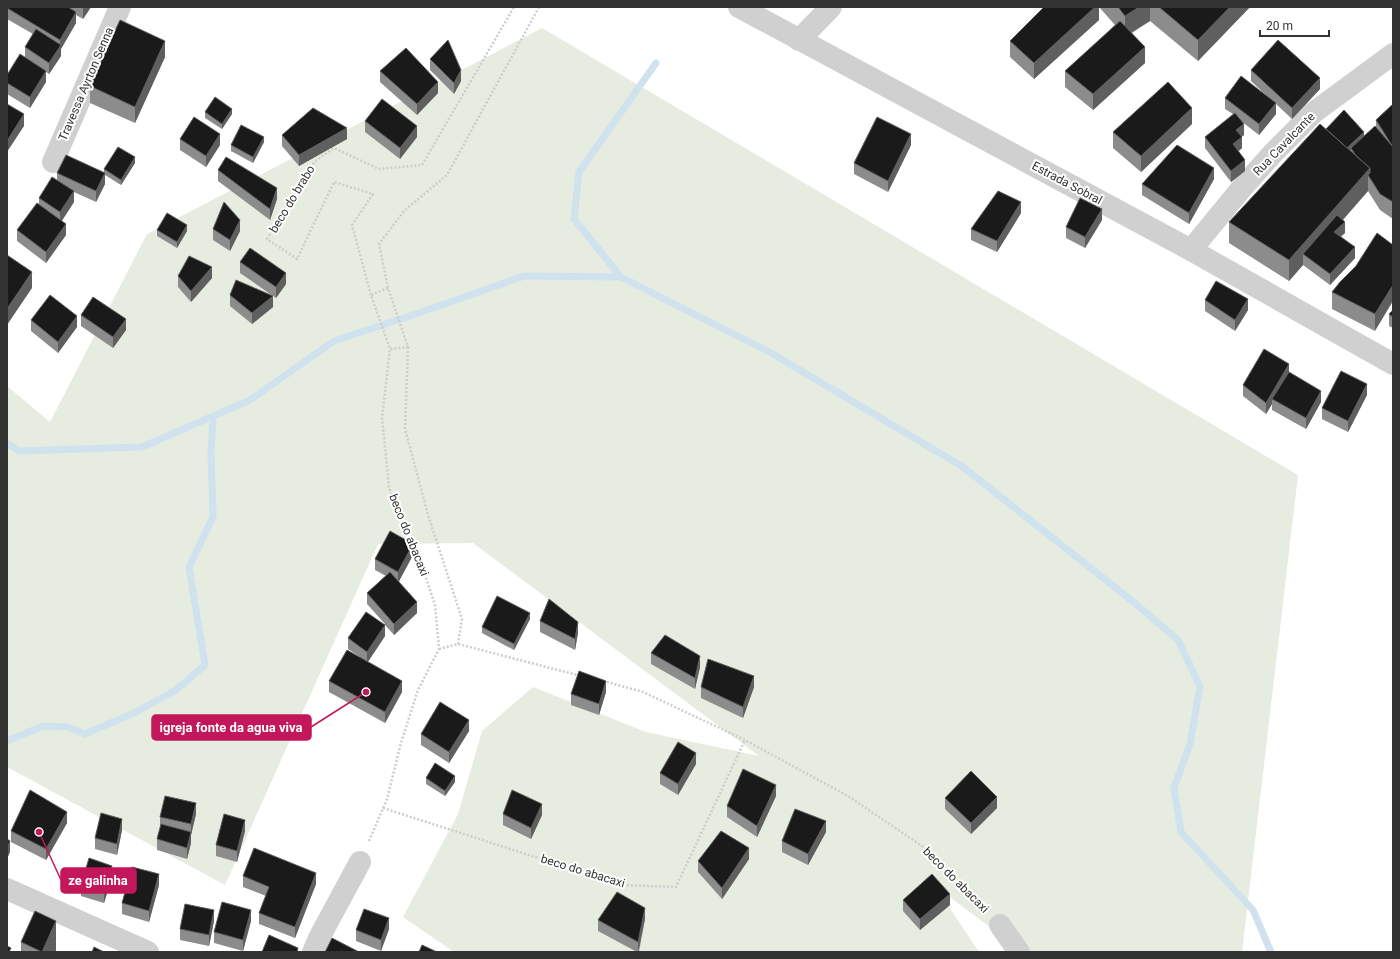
<svg xmlns="http://www.w3.org/2000/svg" width="1400" height="959" font-family="Roboto,sans-serif">
<style>
.green{fill:#e6ecdf}
.lines{fill:none;stroke-linecap:round;stroke-linejoin:round}
.stream{stroke:#cfe2ee;stroke-width:7}
.path{stroke:#cdcdcd;stroke-width:2.5;stroke-dasharray:2 2;stroke-linecap:butt}
.minor{stroke:#d0d0d0;stroke-width:22}
.tertiary{stroke:#d0d0d0;stroke-width:22}
.wall{fill:#8c8c8c}
.shaded-wall{fill:#5f5f5f}
.building{fill:#1a1a1a;stroke:#5f5f5f}
.labels{text-anchor:middle;stroke-width:4;stroke-linejoin:round;paint-order:stroke}
.street-label{font-size:12px;fill:#333;stroke:#fff}
.leader{fill:none;stroke:#c2185b;stroke-width:1.5}
.callout-dot{fill:#c2185b;stroke:#fff;stroke-width:1.5}
.callout{fill:#c2185b;stroke:#c2185b;stroke-width:1.5}
.callout-label{font-size:13px;text-anchor:middle;font-weight:bold;fill:#fff}
</style>
<rect width="100%" height="100%" fill="#fff"/>
<!-- green -->
<path class="green" d="M542,28L1298,475L1242,952H1023L935,886L979,952H454L403,917L458,814L482,731L533,687L646,732L759,756L473,543L378,544L225,885L7,767V386L50,422L147,234Z"/>
<g class="lines">
<!-- stream -->
<path class="stream" d="M621,277L574,219L579,172L656,63
M7,443L19,451L142,447L250,400L334,341L413,315L524,276L621,277L773,354L963,467L1136,604L1178,640L1200,686L1190,744L1174,788L1181,832L1253,910L1271,952
M7,741L43,726L68,727L85,734L134,713L176,690L205,665L189,567L213,517L211,452L213,417"/>
<!-- path -->
<path class="path" d="M388,288L371,295L390,349L408,347L388,288L379,244L404,211L447,175L539,7
M371,295L352,225L373,194L334,182L297,259L267,239L315,161L334,148L379,169L422,165L514,7
M408,347L405,429L428,515L462,619L458,644
M439,649L458,644L581,676
M603,681L643,692L745,740L848,796L925,848L984,908
M383,808L622,885L676,887L745,740
M369,841L387,799L401,743L418,690L439,649L435,605L419,557L396,509L389,487L382,418L390,349"/>
<!-- minor -->
<path class="minor" d="M799,40L831,7
M53,162L120,7
M1191,250L1241,189L1274,152L1313,113L1393,54
M7,889L148,952
M1000,925L1019,952
M313,952L319,938L360,862"/>
<!-- tertiary -->
<path class="tertiary" d="M739,7L1191,250L1393,364"/>
</g>
<!-- wall -->
<path class="wall" d="M7,7H91L83,19L76,15V23L61,49V56L49,74L46,72V82L30,108L7,94V75L25,57V47L33,34L7,19Z
M1044,7H1250L1198,61L1150,21L1132,33L1145,63L1093,110L1065,87V71L1115,25L1099,7V20L1034,79L1010,57V41Z
M165,57L135,123L90,103V86Z
M430,59L461,81L454,94L430,70Z
M1251,70L1320,89L1292,119L1276,104V114L1259,135L1241,121L1244,135L1241,137L1242,148L1239,151L1245,171L1231,182L1205,148V137L1233,114L1225,109V98H1269L1251,81Z
M380,71L438,93L417,115L380,82Z
M1393,104V219L1380,210L1368,191L1343,220L1345,233L1341,236L1355,258L1330,285L1303,265L1289,281L1229,243V222L1326,129L1364,136L1376,127V120Z
M205,112L232,114L222,129L205,118Z
M365,121L417,137L400,159L365,132Z
M1192,124L1141,172L1113,148V132Z
M282,135L347,139L299,166L282,146Z
M180,139L220,145L206,167L180,150Z
M264,142L253,163L231,151V145Z
M911,145L888,192L854,174V163Z
M135,163L121,185L105,175V184L96,202L74,192V202L62,221L66,235L46,263L17,241V230L39,204V198L57,181V173L104,172V169Z
M218,170L277,199L270,220L218,181Z
M1214,179L1189,224L1142,195V184Z
M1021,213L997,252L971,240V229Z
M1102,220L1085,248L1066,238V227Z
M213,229L240,231L230,251L213,240Z
M157,230L187,231L177,248L157,236Z
M1377,233L1375,331L1332,309V292L1356,266Z
M240,262L286,284L276,298L240,273Z
M178,276L212,278L191,302L178,287Z
M230,295L273,307L252,324L230,306Z
M1205,300L1248,310L1235,331L1205,311Z
M1393,310V328L1389,326V314Z
M81,315L126,330L113,348L81,326Z
M31,320L77,327L58,353L31,331Z
M1289,372L1321,402L1306,429L1272,410V404L1266,414L1243,396V385Z
M1367,395L1348,432L1322,419V408Z
M413,555L399,581L417,613L394,635L385,625V636L368,662L402,692L385,723L329,692V681L360,657L348,649V638L385,624L367,604V593L386,576L375,570V559Z
M530,619L514,650L482,633V627Z
M540,621L578,633L575,650L540,632Z
M651,653L700,667L695,689L651,664Z
M701,687H754L743,718L701,698Z
M606,692L599,715L571,705V694Z
M469,731L449,763L421,745V734Z
M696,764L678,795L660,784V773Z
M426,778L455,782L445,796L426,784Z
M776,796L757,837L727,817V806Z
M945,798L997,808L971,834L945,809Z
M196,814L191,835V843L187,859L157,850V839L160,828V817Z
M503,814L542,815L531,839L503,825Z
M67,823L46,860L11,842V831Z
M122,830L117,855L95,849V838Z
M245,831L237,862L216,856V845Z
M826,832L808,865L782,852V841Z
M749,859L722,899L698,872V861Z
M243,876L316,884L295,938L259,924V913L266,896L243,887Z
M112,877L104,903L81,896V885Z
M159,885L149,922L122,914V903Z
M903,900L950,905L920,930L903,911Z
M645,919L639,952H637L598,931V920Z
M214,921L209,946L180,940V929Z
M251,921L243,951L214,943V932Z
M389,929L381,951L356,941V930Z
M21,942L56,950L55,952H21Z"/>
<!-- shaded-wall -->
<path class="shaded-wall" d="M84,7H91L83,19V8Z
M1095,7H1099V20L1034,79V63Z
M1139,7H1150V21L1125,36V16Z
M1230,7H1250L1198,61V40Z
M76,12V23L61,49V56L49,74V63L60,47V40Z
M165,41V57L135,123V107Z
M1145,47V63L1093,110V94Z
M461,70V81L454,94V83Z
M46,71V82L30,108V97Z
M1320,78V89L1292,119V108Z
M438,82V93L417,115V104Z
M1276,103V114L1259,135V124Z
M1192,108V124L1141,172V156Z
M232,109V114L222,129V124Z
M24,114V126L7,152V141Z
M1244,124V135L1236,141V130Z
M417,126V137L400,159V148Z
M347,128V139L299,166V155Z
M1364,132V143L1351,148V155L1342,153Z
M220,134V145L206,167V156Z
M911,134V145L888,192V181Z
M264,137V142L253,163V157Z
M1242,137V148L1233,155V144Z
M135,157V163L121,185V180Z
M1245,160V171L1231,182V171Z
M1214,168V179L1189,224V213Z
M1370,168V178L1368,175V191L1309,258L1303,254V265L1289,281V260Z
M105,173V184L96,202V191Z
M277,188V199L270,220V209Z
M74,191V202L60,223V212Z
M1021,202V213L997,252V241Z
M1102,209V220L1085,248V237Z
M240,220V231L230,251V240Z
M1345,222V233L1334,243V232Z
M66,224V235L46,263V252Z
M187,225V231L177,248V242Z
M1355,247V258L1330,285V274Z
M212,267V278L191,302V291Z
M32,272V288L7,325V309Z
M286,273V284L276,298V287Z
M1393,285V301L1375,331V314Z
M273,296V307L252,324V313Z
M1248,299V310L1235,331V320Z
M77,316V327L58,353V342Z
M126,319V330L113,348V337Z
M1289,364V375L1272,399V404L1266,414V403Z
M1367,384V395L1348,432V421Z
M1321,391V402L1306,429V418Z
M413,544V555L398,583V572Z
M417,602V613L394,635V624Z
M530,613V619L514,650V644Z
M578,622V633L575,650V639Z
M385,625V636L367,663V652Z
M700,656V667L695,689V678Z
M754,676V687L743,718V707Z
M402,681V692L385,723V712Z
M606,681V692L599,715V704Z
M469,720V731L449,763V752Z
M696,753V764L678,795V784Z
M455,776V782L445,796V791Z
M776,785V796L757,837V826Z
M997,797V808L971,834V823Z
M196,803V814L191,835V824Z
M542,804V815L531,839V828Z
M67,812V823L46,860V849Z
M122,819V830L117,855V844Z
M245,820V831L237,862V851Z
M826,821V832L808,865V854Z
M191,832V843L187,859V848Z
M10,841V852L7,859V848Z
M749,848V859L722,899V888Z
M112,866V877L104,903V892Z
M316,873V884L295,938V927Z
M159,874V885L149,922V911Z
M950,894V905L920,930V919Z
M645,908V919L638,952V942Z
M214,910V921L209,946V935Z
M251,910V921L243,951V940Z
M389,918V929L381,951V940Z
M56,921V950L55,952H42Z"/>
<!-- building -->
<path class="building" d="M7,7H68L76,12L60,40L7,8Z
M1044,7H1095L1034,63L1010,41Z
M1118,7H1139L1125,16Z
M1159,7H1230L1198,40Z
M120,20L165,41L135,107L90,86Z
M1120,21L1145,47L1093,94L1065,71Z
M36,29L61,45L49,63L25,47Z
M448,40L461,70L454,83L430,59Z
M1278,40L1320,78L1292,108L1251,70Z
M406,48L438,82L417,104L380,71Z
M20,54L46,71L30,97L7,83V75Z
M1241,76L1276,103L1259,124L1225,98Z
M1168,82L1192,108L1141,156L1113,132Z
M215,97L232,109L222,124L205,112Z
M382,99L417,126L400,148L365,121Z
M7,104L24,114L7,141Z
M1393,104V147L1376,120Z
M313,108L347,128L299,155L282,135Z
M1344,110L1364,132L1347,148L1326,129Z
M1235,113L1244,124L1236,130L1242,137L1233,144L1245,160L1231,171L1205,137Z
M194,117L220,134L206,156L180,139Z
M877,117L911,134L888,181L854,163Z
M1320,124L1370,168L1289,260L1229,222Z
M241,125L264,137L253,157L231,145Z
M1375,126L1393,147V202L1380,194L1368,175L1370,173V168L1356,156L1351,148Z
M1177,145L1214,168L1189,213L1142,184Z
M118,147L135,157L121,180L104,169Z
M66,155L105,173L96,191L57,173Z
M226,157L277,188L270,209L218,170Z
M52,177L74,191L60,212L39,198Z
M998,191L1021,202L997,241L971,229Z
M1080,198L1102,209L1085,237L1066,227Z
M224,202L240,220L230,240L213,229Z
M37,203L66,224L46,252L17,230Z
M167,213L187,225L177,242L157,230Z
M1337,215L1345,222L1334,232L1355,247L1330,274L1303,254Z
M1377,233L1393,245V285L1375,314L1332,292L1340,282L1356,266Z
M250,248L286,273L276,287L240,262Z
M7,255L32,272L7,309Z
M189,256L212,267L191,291L178,276Z
M236,280L273,296L252,313L230,295Z
M1216,281L1248,299L1235,320L1205,300Z
M50,295L77,316L58,342L31,320Z
M93,297L126,319L113,337L81,315Z
M1393,310V317L1389,314Z
M1264,349L1289,364L1266,403L1243,385Z
M1341,371L1367,384L1348,421L1322,408Z
M1289,372L1321,391L1306,418L1272,399Z
M390,531L413,544L398,572L375,559Z
M390,572L417,602L394,624L367,593Z
M497,596L530,613L514,644L482,627Z
M549,599L578,622L575,639L540,621Z
M366,612L385,625L367,652L348,638Z
M665,635L700,656L695,678L651,653Z
M347,650L402,681L385,712L329,681Z
M708,659L754,676L743,707L701,687Z
M579,671L606,681L599,704L571,694Z
M440,702L469,720L449,752L421,734Z
M678,742L696,753L678,784L660,773Z
M435,763L455,776L445,791L426,778Z
M743,769L776,785L757,826L727,806Z
M971,771L997,797L971,823L945,798Z
M30,790L67,812L46,849L11,831Z
M512,790L542,804L531,828L503,814Z
M165,796L196,803L191,824L160,817Z
M795,809L826,821L808,854L782,841Z
M101,813L122,819L117,844L95,838Z
M224,814L245,820L237,851L216,845Z
M161,824L191,832L187,848L157,839Z
M721,831L749,848L722,888L698,861Z
M7,839L10,841L7,848Z
M254,848L316,873L295,927L259,913L269,887L243,876Z
M89,858L112,866L104,892L81,885Z
M132,867L159,874L149,911L122,903Z
M932,874L950,894L920,919L903,900Z
M617,892L645,908L638,942L598,920Z
M222,902L251,910L243,940L214,932Z
M185,904L214,910L209,935L180,929Z
M364,909L389,918L381,940L356,930Z
M35,911L56,921L42,952L21,942Z
M269,935L298,948L297,952H262Z
M332,938L359,952H325Z
M422,945L437,952H419Z
M7,946L11,948L9,952H7Z
M94,947L104,952H92Z"/>
<g class="labels">
<!-- street labels -->
<g class="street-label">
<text transform="translate(86 84) rotate(-67)" y="4">Travessa Ayrton Senna</text>
<text transform="translate(1284 144) rotate(-46)" y="4">Rua Cavalcante</text>
<text transform="translate(1067 183) rotate(28)" y="4">Estrada Sobral</text>
<text transform="translate(292 199) rotate(-59)" y="4">beco do brabo</text>
<text transform="translate(409 535) rotate(68)" y="4">beco do abacaxi</text>
<text transform="translate(583 871) rotate(17)" y="4">beco do abacaxi</text>
<text transform="translate(956 880) rotate(45)" y="4">beco do abacaxi</text>
</g>
</g>
<!-- callouts -->
<path class="leader" d="M366 692L311 727M39 832L61 880"/>
<g class="callout-dot">
<circle cx="366" cy="692" r="4"/>
<circle cx="39" cy="832" r="4"/>
</g>
<g class="callout">
<rect x="152" y="715" width="159" height="25" rx="4"/>
<rect x="61" y="868" width="75" height="25" rx="4"/>
</g>
<g class="callout-label">
<text x="231" y="732">igreja fonte da agua viva</text>
<text x="98" y="885">ze galinha</text>
</g>
<!-- border -->
<rect width="1400" height="959" fill="none" stroke="#333333" stroke-width="16"/>
<!-- scale -->
<path d="M1260 30v6h69v-6" fill="none" stroke="#333333" stroke-width="2"/>
<text x="1266" y="30" font-size="12" fill="#333333" stroke="#ffffff" stroke-width="3" paint-order="stroke">20 m</text>
</svg>
